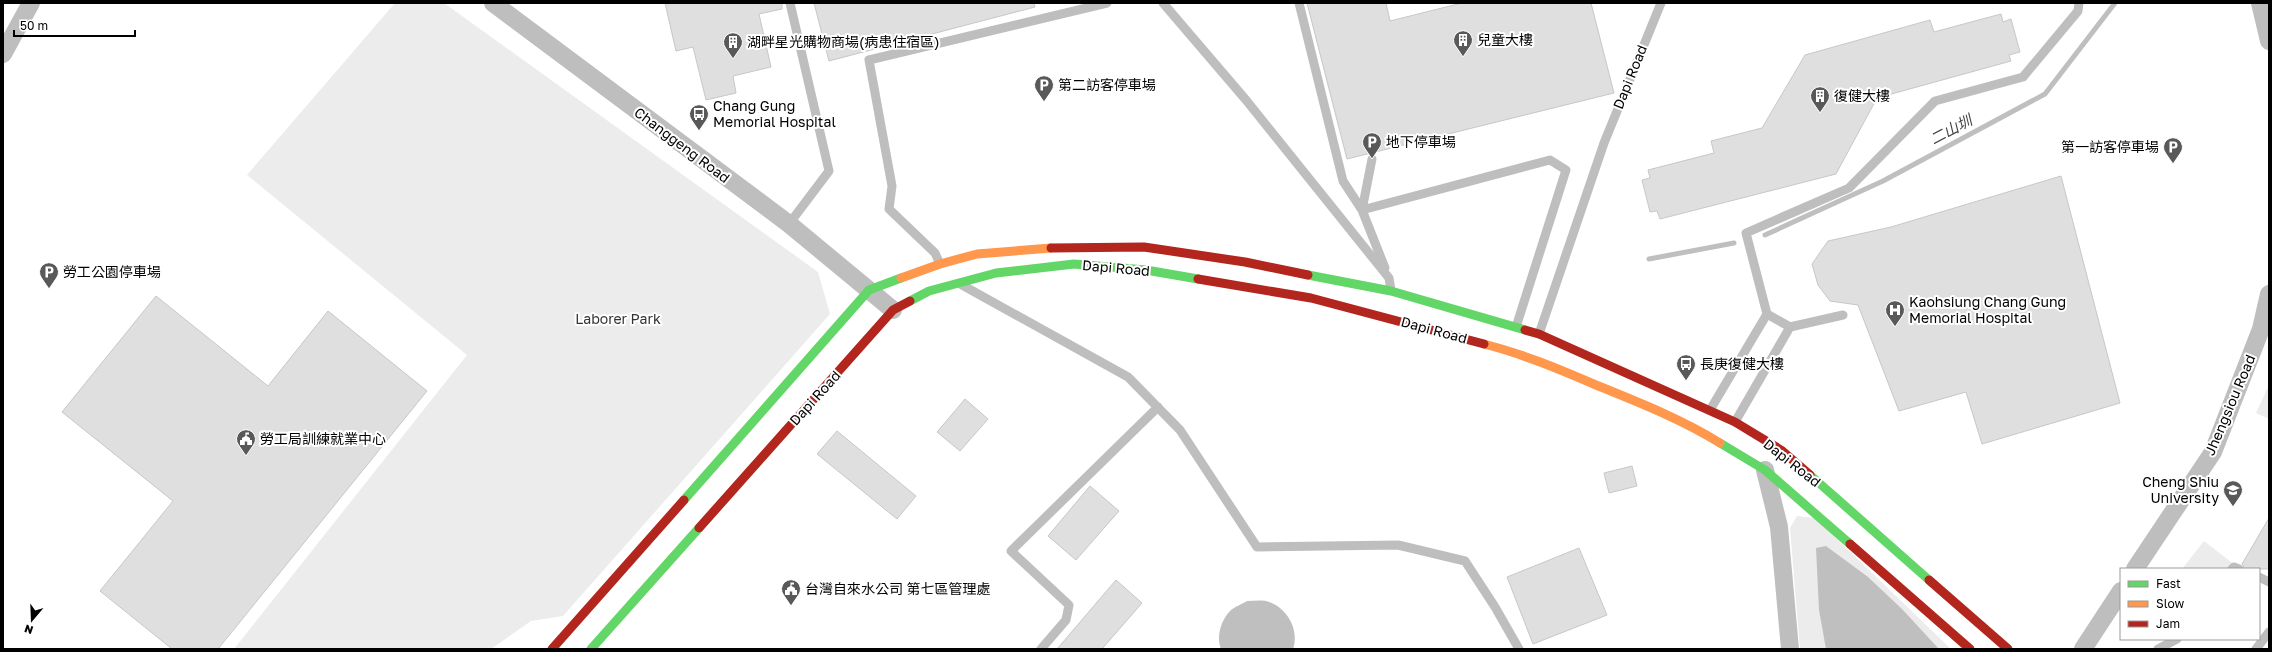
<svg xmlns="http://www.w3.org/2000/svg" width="2272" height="652" font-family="'Golos Text','Noto Sans TC',sans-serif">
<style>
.green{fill:#ececec}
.water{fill:#bfbfbf}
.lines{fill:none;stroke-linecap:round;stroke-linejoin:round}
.stream{stroke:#bfbfbf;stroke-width:5}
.building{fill:#dfdfdf;stroke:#c7c7c7}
.lane{stroke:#bebebe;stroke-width:9}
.street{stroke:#bebebe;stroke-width:18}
.fast{stroke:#63d668;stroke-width:9}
.slow{stroke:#ff974d;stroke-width:9}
.jam{stroke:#b3261e;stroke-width:9}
.labels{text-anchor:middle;stroke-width:4;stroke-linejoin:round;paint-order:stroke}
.poi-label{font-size:14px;fill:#000;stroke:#fff;text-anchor:start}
.street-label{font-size:14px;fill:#000;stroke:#fff}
.park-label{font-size:14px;fill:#333;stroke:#fff}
.water-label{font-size:15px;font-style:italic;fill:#444;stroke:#fff}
</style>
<rect width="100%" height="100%" fill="#fff"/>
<!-- green -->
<path class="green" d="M395,3H444L818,272L830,314L563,616L531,621L491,649H234L467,355L247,175Z
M2269,385V419L2256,413Z
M1797,516L1815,518L1951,649H1800L1790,528Z
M2204,541L2240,569H2182Z"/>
<!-- water -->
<path class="water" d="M1826,546L1868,577L1902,609L1939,649H1826L1819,610L1816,548Z
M1247,601C1253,601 1260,600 1266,601C1286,606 1300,629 1293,649H1221C1216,637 1221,620 1230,611C1234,607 1242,604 1247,601Z"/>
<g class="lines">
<!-- stream -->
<path class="stream" d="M1765,235L1883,181L2045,94L2115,3
M1649,259L1734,243"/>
</g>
<!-- building -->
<path class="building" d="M665,3H782V9L759,14L771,67L733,76L736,93L706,100L693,47L676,51Z
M814,3H1034L1035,7L829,61Z
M1307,3H1386L1390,21L1462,3H1591L1614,93L1347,159Z
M2001,14L2003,22L2011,19L2020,52L2009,55L2011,61L1877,98L1836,174L1660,219L1657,211L1650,212L1642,180L1650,178L1648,170L1714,153L1711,141L1762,128L1805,55L1930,20L1934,32Z
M2061,176L2120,403L1982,444L1966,392L1899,411L1858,305L1830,301L1818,285L1812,264L1828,241L1891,227Z
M156,296L268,386L328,311L427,391L218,649H172L100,591L173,501L62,412Z
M965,399L988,419L960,451L937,432Z
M837,431L916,496L897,519L817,454Z
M1632,466L1637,486L1609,493L1604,473Z
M1090,486L1119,511L1076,560L1048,536Z
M2269,518V569H2245L2242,564Z
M1579,548L1607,615L1533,644L1507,577Z
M1116,580L1142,603L1102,649H1057Z"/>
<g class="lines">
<!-- lane -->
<path class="lane" d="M1163,3L1246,100L1389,278L1391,290
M1299,3L1343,181L1362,210L1385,268
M1372,159L1362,210L1550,160L1566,170L1516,327
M789,224L829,171L790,3
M940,264L935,253L889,209L892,186L869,60L1107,3
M962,285L1128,377L1180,430L1257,547L1398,545L1465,561L1495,607L1519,649
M1843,315L1790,327L1767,314L1746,233L1849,188L1935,101L2023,77L2078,11L2079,3
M1539,334L1604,143L1661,3
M1710,410L1767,314
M1735,422L1790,327
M2232,569L2234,567L2239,569
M2259,577L2269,582
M1041,649L1066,620L1069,605L1011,551L1158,407
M2158,649L2177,639
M2256,649L2269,632"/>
<!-- street -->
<path class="street" d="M493,3L789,224L893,310
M2260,3L2269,41
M3,54L31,3
M1765,470L1779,527L1790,649
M2135,569L2213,452L2261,329L2269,294
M2083,649L2121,591"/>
<!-- fast -->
<path class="fast" d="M1308,275L1391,291L1525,330
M910,301L929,291L996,273L1074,264L1146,270L1198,279
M1720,443L1765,470L1850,544
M1810,475L1929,580
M684,500L869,290L901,278
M591,649L699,528"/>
<!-- slow -->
<path class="slow" d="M901,278L940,264L977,254L1051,248
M1484,344C1523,354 1559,369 1596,385C1638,402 1681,419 1720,443"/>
<!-- jam -->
<path class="jam" d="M1051,248L1144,247L1245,262L1308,275
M1198,279L1311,298L1484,344
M1525,330L1539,334L1735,422L1781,450L1810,475
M699,528L893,310L910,301
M1850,544L1970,649
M1929,580L2008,649
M552,649L684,500"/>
</g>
<!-- icons -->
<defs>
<symbol id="building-pin" viewBox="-11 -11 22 30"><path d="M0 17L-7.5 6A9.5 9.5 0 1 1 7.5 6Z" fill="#595959" stroke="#fff"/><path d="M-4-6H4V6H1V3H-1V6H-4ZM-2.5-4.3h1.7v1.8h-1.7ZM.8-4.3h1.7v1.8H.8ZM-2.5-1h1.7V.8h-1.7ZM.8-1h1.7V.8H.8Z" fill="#fff"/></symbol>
<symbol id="parking-pin" viewBox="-11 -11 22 30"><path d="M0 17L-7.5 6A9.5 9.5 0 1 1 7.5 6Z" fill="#595959" stroke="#fff"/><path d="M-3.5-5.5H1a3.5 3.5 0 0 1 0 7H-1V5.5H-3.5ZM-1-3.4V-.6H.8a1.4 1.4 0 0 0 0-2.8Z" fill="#fff"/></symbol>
<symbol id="bus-pin" viewBox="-11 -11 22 30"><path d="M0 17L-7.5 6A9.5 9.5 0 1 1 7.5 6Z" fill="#595959" stroke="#fff"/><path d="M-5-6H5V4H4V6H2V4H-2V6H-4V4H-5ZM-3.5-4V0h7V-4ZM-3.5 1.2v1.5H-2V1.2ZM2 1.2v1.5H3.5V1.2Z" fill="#fff"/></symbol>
<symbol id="hospital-pin" viewBox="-11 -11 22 30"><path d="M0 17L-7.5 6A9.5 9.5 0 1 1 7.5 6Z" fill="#595959" stroke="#fff"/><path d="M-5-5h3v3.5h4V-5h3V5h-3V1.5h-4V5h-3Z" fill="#fff"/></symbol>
<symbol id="civic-pin" viewBox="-11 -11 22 30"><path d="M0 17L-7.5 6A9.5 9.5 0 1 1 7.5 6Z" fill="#595959" stroke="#fff"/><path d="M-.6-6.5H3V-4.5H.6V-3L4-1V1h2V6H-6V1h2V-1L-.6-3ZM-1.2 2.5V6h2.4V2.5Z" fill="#fff"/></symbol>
<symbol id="university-pin" viewBox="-11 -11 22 30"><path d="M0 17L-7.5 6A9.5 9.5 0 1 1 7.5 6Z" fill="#595959" stroke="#fff"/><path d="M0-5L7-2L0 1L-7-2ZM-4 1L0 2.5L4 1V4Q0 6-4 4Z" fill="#fff"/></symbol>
</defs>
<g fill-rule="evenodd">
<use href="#building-pin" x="1452" y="29" width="22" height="30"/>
<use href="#building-pin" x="722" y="31" width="22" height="30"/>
<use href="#parking-pin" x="1033" y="74" width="22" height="30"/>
<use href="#building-pin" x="1809" y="85" width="22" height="30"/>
<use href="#bus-pin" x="688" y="103" width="22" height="30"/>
<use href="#parking-pin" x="1361" y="131" width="22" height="30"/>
<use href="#parking-pin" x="2162" y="136" width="22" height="30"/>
<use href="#parking-pin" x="38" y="261" width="22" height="30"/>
<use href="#hospital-pin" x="1884" y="299" width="22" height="30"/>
<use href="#bus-pin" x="1675" y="353" width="22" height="30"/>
<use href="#civic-pin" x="235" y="428" width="22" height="30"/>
<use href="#university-pin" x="2222" y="479" width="22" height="30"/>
<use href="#civic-pin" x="780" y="578" width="22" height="30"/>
</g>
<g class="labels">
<!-- poi labels -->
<g class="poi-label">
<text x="1477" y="45">兒童大樓</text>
<text x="747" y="47">湖畔星光購物商場(病患住宿區)</text>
<text x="1058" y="90">第二訪客停車場</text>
<text x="1834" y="101">復健大樓</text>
<text x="713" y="111">Chang Gung<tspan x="713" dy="16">Memorial Hospital</tspan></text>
<text x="1386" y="147">地下停車場</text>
<text x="2159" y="152" text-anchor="end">第一訪客停車場</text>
<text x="63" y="277">勞工公園停車場</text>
<text x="1909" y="307">Kaohsiung Chang Gung<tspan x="1909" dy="16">Memorial Hospital</tspan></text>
<text x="1700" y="369">長庚復健大樓</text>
<text x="260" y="444">勞工局訓練就業中心</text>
<text x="2219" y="487" text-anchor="end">Cheng Shiu<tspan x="2219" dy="16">University</tspan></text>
<text x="805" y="594">台灣自來水公司 第七區管理處</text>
</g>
<!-- street labels -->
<g class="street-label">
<text transform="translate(1630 77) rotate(-68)" y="5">Dapi Road</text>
<text transform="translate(682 145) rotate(37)" y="5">Changgeng Road</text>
<text transform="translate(1116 268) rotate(5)" y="5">Dapi Road</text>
<text transform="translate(1434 330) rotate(15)" y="5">Dapi Road</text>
<text transform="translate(815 398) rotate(-48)" y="5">Dapi Road</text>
<text transform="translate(2230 405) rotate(-67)" y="5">Jhengsiou Road</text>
<text transform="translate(1792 463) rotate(38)" y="5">Dapi Road</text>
</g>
<!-- park labels -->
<g class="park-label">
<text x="618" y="324">Laborer Park</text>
</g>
<!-- water labels -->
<g class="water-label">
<text transform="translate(1951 130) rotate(-28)" y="5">二山圳</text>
</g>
</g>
<!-- border -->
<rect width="2272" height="652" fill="none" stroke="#000000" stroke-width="8"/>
<!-- legend -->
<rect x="2120" y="568" width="140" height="72" fill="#ffffff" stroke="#999999"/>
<rect x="2128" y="581" width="20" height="6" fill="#63d668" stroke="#999999"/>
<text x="2156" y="588" font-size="12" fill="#000000">Fast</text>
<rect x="2128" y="601" width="20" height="6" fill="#ff974d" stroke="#999999"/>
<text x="2156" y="608" font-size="12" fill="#000000">Slow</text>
<rect x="2128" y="621" width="20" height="6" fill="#b3261e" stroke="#999999"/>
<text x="2156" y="628" font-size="12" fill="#000000">Jam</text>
<!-- north arrow -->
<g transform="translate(32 620) rotate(199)" stroke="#ffffff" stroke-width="3" paint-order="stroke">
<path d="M0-3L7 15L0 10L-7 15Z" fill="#000000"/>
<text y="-6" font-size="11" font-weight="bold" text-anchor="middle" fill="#000000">N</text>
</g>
<!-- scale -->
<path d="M14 30v6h121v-6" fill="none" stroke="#000000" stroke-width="2"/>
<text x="20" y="30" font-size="12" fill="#000000" stroke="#ffffff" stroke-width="3" paint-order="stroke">50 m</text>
</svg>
